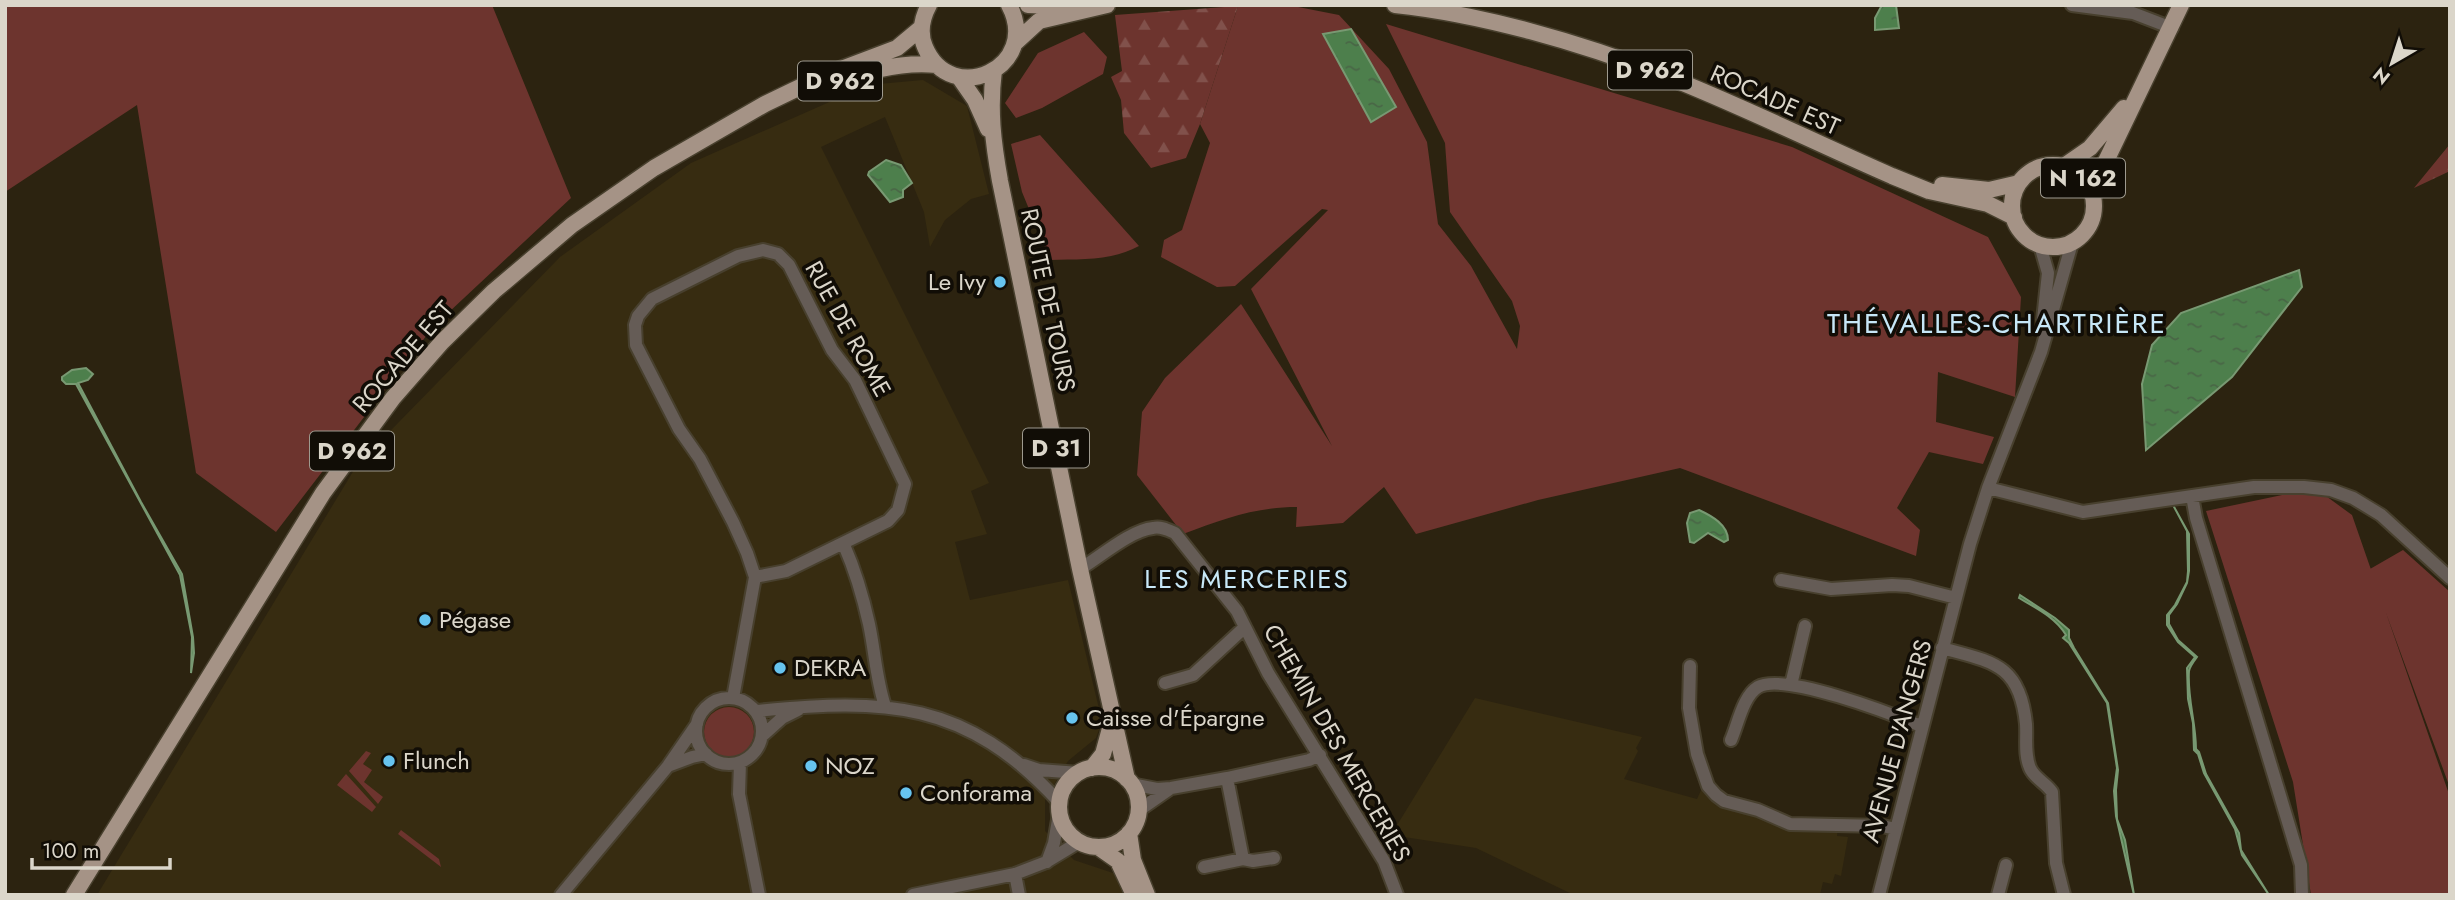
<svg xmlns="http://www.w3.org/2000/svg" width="2455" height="900" font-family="Jost,sans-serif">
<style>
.built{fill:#372c11}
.green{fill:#6d342e}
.forest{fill:url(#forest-firs)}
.water{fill:url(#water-ripples);stroke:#789972;stroke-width:2}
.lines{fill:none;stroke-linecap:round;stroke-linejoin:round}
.minor-casing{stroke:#48402e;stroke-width:16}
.major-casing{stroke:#48402e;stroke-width:19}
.minor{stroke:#655c56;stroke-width:12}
.major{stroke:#a59386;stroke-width:16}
.poi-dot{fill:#67c4ef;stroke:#110d06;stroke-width:2.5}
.labels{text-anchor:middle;stroke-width:7;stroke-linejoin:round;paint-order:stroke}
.shield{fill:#110d06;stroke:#9e9a8f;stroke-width:2}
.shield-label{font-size:23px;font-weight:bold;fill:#dbd6ca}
.street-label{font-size:24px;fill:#dbd6ca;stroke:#110d06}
.poi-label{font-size:24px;fill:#dbd6ca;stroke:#110d06;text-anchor:start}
.neighbourhood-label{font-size:26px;letter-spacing:2px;fill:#c7e7f7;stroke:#110d06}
.quarter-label{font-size:28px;letter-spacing:2px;fill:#c7e7f7;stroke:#110d06}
</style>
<defs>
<pattern id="forest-firs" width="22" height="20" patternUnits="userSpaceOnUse" patternTransform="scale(1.75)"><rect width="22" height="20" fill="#6d342e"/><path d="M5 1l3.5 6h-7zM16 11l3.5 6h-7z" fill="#81514b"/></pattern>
<pattern id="water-ripples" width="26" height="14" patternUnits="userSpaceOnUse" patternTransform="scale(1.75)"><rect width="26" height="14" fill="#4d7f4c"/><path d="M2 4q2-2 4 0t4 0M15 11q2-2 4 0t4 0" fill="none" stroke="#496646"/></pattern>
</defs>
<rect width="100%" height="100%" fill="#2c2310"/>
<!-- built -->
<path class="built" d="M923,80L967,106L989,194L971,199L945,220L930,247L924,212L885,117L821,147L989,483L971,491L987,534L955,542L970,600L1068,580L1102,721L1096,738L1068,761L1045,800V831L1074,860L1119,875L1123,895H97L357,465L560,257L691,163L868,85Z
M1475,698L1642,737L1636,748L1638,751L1624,779L1697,799L1704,784L1743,807L1775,822L1838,827L1837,836L1848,837L1841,876L1835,874L1832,884L1823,882L1820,895H1574L1476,848L1391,835Z"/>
<!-- green -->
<path class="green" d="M5,5H492L571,198L433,327L276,532L196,473L137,105L5,192Z
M1288,5L1339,15L1389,69L1427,142L1438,224L1471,266L1517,349L1520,326L1512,301L1450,212L1445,143L1386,24L1792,147L1988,237L2021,297L2015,397L1938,372L1936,422L1994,437L1983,464L1929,452L1897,508L1920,530L1916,556L1680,468L1538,500L1416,534L1384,487L1343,523L1296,527L1297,507C1255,507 1223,519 1183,534L1137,475L1142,412L1165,378L1241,304L1332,446L1251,289L1328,210L1322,209L1235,286L1217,287L1161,257L1164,240L1182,230L1210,143L1200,124L1238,6Z
M1084,32L1107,57L1103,74L1042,108L1016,118L1005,103L1038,53Z
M1040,135L1139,246C1112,261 1081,259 1050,260L1022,192L1011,144Z
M2315,488L2352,515L2450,797V895H2311L2293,782L2206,511Z
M2403,550L2450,592V788L2370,569Z
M704 732a25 25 0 1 1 50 0a25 25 0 1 1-50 0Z
M366,751L371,753L363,764L372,770L364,782L383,797L378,804L349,771Z
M346,774L376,807L372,812L337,785Z
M401,830L439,859L441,867L398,834Z"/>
<!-- forest -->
<path class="forest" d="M1238,6L1200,124L1186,158L1151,168L1124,133L1121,100L1111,77L1122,71L1115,15Z
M2450,144V171L2414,188Z"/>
<!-- water -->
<path class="water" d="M1882,5H1896L1899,28L1875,30V18Z
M1351,29L1396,107L1371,122L1323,34Z
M886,160L901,165L912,183L903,190V197L890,202L868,175L869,172Z
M2299,270L2302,287L2232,377L2146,450L2142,384L2152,345L2181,313Z
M86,368L93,374L88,380L78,383L141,502L182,574L193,637L194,653L191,673L192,637L180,575L76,384H66L62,380V377L72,370Z
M2173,505L2189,534V571L2187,583L2177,604L2169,615V624L2178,640L2197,657C2194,661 2190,666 2189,671C2187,697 2196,723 2196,749L2199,752L2206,774L2239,833L2241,850L2269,895L2242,855L2235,829L2204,773L2198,754L2194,750L2193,723L2188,699L2187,668L2195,657L2178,642L2167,625V615L2175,605L2187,582L2188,571L2187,531Z
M1699,510C1712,516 1728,525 1728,540L1724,542L1708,533L1694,543L1690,542L1687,523L1690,513Z
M2020,595L2055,618L2069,630V638L2074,648L2108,703L2118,770L2116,790L2117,819L2125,840L2134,895L2116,816L2114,791L2117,768L2107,703L2069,643L2063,638L2066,635C2055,617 2036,608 2019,598Z"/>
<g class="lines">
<defs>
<path id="minor" d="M2072,5L2133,13L2172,28
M2040,245L2048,273L2043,320
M1988,488L2083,512L2254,487H2304L2331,490L2353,498L2381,515L2450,578
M2192,496L2196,518L2301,865L2302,895
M844,545C855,570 863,597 869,624C875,652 876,679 885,706
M1080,569C1100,557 1131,530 1153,528C1161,526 1168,530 1175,533L1237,611L1268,673L1384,861L1397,895
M1781,580L1831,589L1892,585L1909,586L1956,598
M1942,648C1993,662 2020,664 2026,724C2027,739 2024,754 2030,768C2034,778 2046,783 2052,792L2056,863L2064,895
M1690,666L1689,708L1697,754L1708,786L1716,795L1724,801L1758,810L1790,824L1883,826L1895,829
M1165,683L1193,675L1245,627
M1791,685L1805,626
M733,698L755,577L747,553L733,522L700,459L679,429L636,345L635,325L638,316L652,299L738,256L763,250L778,254L789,265L832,350L855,380L905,484L898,510L888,521L786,571L755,577
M696 731a33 33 0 1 1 66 0a33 33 0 1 1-66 0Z
M756,711C885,698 966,700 1059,802
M762,736L782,718L798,710
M1731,740C1738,724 1743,696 1758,687C1784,672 1892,714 1921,726
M740,762L739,794L759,895
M1024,765L1039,770L1079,773
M668,766L692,757L706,754
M1227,778L1243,859
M1131,784L1157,789L1171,788L1227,778L1309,760L1320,755
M1138,811L1171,788
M1047,862L1054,843L1059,814
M1204,867L1243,859L1253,861L1274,858
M1015,874L1019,895
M561,895L668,766L697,724
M913,895L1015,874L1046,862L1079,842
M1879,895L1970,544L1988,488L2041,352L2072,243
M1998,895L2006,865"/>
<path id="major" d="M929,5C922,18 919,33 925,47C951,109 1042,67 1009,5
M1028,5L1074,7
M1395,5C1481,14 1582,43 1663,75C1740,105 1816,143 1892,176L1929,191L1988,204L2014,217
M1015,43L1039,21L1107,5
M994,70C989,110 993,142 1000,181L1080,569L1127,779
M959,77L975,100L988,129
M825,86C862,73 897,61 937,65
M2012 206a41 41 0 1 1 82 0a41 41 0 1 1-82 0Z
M2064,166L2090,148L2124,108
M1942,185L1989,190L2019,183
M2093,194L2106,161L2181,5
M1059 807a40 40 0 1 1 80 0a40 40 0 1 1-80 0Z
M1092,768L1103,754L1112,721
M1129,833L1133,860L1147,895
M1098,847L1118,861L1134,895
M74,895L323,493L393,398L442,342L494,291L572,225L654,168L765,104L823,76L897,48L921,28"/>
</defs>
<!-- minor casing -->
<use href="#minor" class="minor-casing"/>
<!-- major casing -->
<use href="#major" class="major-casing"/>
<!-- minor -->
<use href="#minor" class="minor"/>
<!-- major -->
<use href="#major" class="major"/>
</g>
<!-- markers -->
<g class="poi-dot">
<circle cx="1000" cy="282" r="7"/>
<circle cx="425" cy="620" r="7"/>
<circle cx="780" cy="668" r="7"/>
<circle cx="1072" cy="718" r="7"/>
<circle cx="389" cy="761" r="7"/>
<circle cx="811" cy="766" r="7"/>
<circle cx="906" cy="793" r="7"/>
</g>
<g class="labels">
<!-- shield labels -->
<g class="shield">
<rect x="1608" y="50.5" width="84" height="39" rx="5"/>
<rect x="798" y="61.5" width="84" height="39" rx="5"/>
<rect x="2041" y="158.5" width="84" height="39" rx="5"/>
<rect x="1023" y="428.5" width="66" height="39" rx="5"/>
<rect x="310" y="431.5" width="84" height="39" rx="5"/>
</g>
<g class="shield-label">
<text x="1650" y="78">D 962</text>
<text x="840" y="89">D 962</text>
<text x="2083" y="186">N 162</text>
<text x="1056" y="456">D 31</text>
<text x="352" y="459">D 962</text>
</g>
<!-- street labels -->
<g class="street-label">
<text transform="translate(1775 100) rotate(24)" y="8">ROCADE EST</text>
<text transform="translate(1048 300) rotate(78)" y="8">ROUTE DE TOURS</text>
<text transform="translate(848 329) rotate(61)" y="8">RUE DE ROME</text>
<text transform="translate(403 357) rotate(-49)" y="8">ROCADE EST</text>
<text transform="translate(1897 741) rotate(-75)" y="8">AVENUE D'ANGERS</text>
<text transform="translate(1337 743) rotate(60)" y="8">CHEMIN DES MERCERIES</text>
</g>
<!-- poi labels -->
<g class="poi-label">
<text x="986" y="290" text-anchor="end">Le Ivy</text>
<text x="439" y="628">Pégase</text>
<text x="794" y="676">DEKRA</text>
<text x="1086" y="726">Caisse d'Épargne</text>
<text x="403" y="769">Flunch</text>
<text x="825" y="774">NOZ</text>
<text x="920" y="801">Conforama</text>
</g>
<!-- neighbourhood labels -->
<g class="neighbourhood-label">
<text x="1247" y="588">LES MERCERIES</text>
</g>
<!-- quarter labels -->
<g class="quarter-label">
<text x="1997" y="333">THÉVALLES-CHARTRIÈRE</text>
</g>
</g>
<!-- border -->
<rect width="2455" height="900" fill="none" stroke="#dbd6ca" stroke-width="14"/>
<!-- north arrow -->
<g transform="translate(2392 63) rotate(219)" stroke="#110d06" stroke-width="5" paint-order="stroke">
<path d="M0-5L12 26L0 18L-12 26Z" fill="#dbd6ca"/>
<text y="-10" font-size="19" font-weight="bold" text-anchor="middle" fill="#dbd6ca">N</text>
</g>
<!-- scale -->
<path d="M32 858v10h138v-10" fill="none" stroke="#dbd6ca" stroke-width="3.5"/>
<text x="42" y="858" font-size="21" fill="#dbd6ca" stroke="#110d06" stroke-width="5" paint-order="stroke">100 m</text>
</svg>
